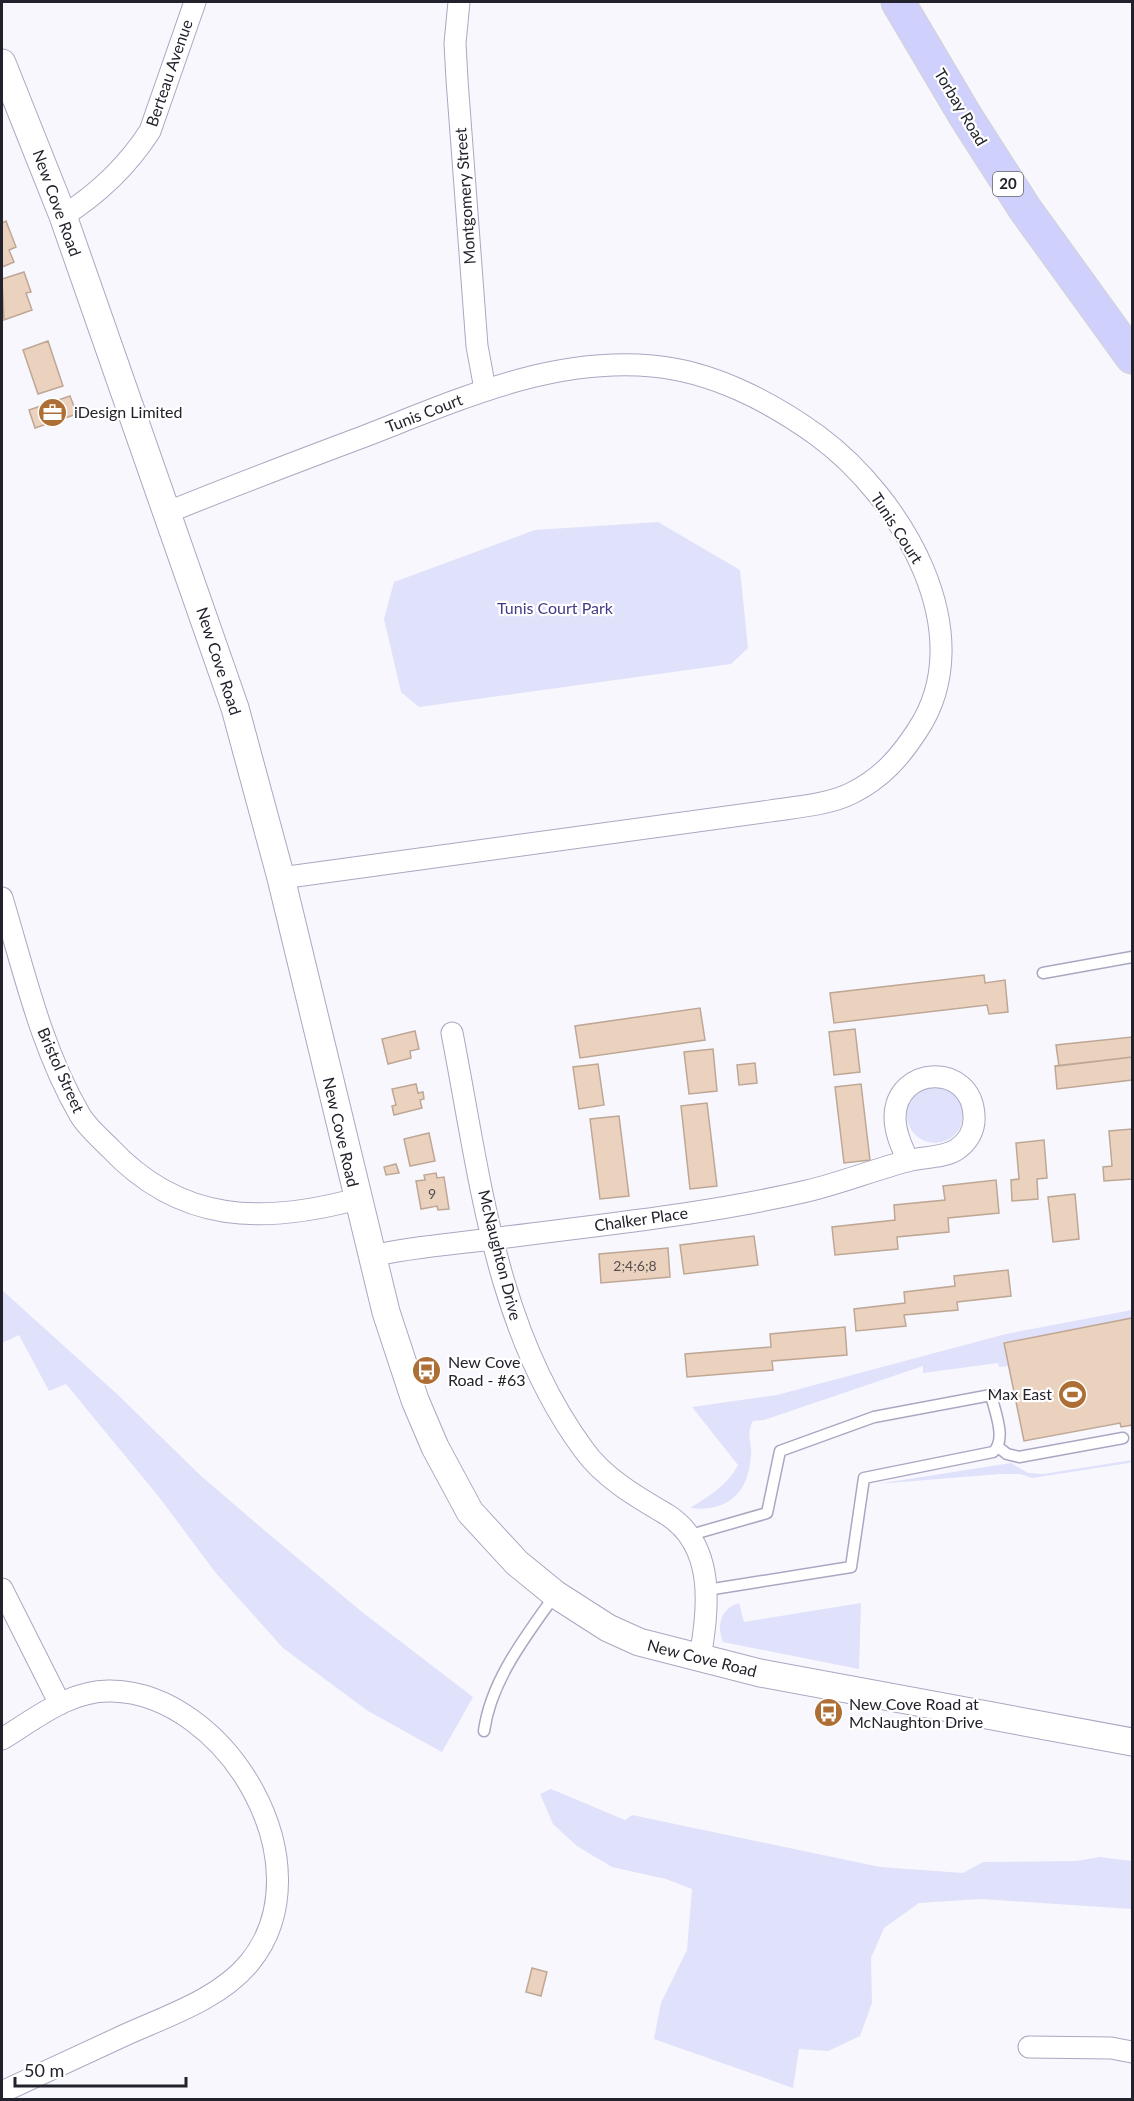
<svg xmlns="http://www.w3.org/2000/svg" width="1134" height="2101" font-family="Lato,sans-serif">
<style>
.green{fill:#e0e1fb}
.building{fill:#ead2bf;stroke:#bfa795;stroke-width:1.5}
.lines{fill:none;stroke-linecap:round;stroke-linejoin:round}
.service-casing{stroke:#a8a8c2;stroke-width:13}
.minor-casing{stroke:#a8a8c2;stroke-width:23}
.tertiary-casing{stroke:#a8a8c2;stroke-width:29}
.primary-casing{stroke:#d3d3d5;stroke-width:35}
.service{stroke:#fff;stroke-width:10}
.minor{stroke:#fff;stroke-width:21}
.tertiary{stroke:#fff;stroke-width:27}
.primary{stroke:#d0d0fd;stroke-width:33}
.labels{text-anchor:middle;stroke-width:4.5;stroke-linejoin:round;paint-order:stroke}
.number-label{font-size:14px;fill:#544e51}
.shield{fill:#fff;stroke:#64646b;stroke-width:1.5}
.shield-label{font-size:15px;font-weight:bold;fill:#22222c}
.street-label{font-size:16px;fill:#22222c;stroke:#fff}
.poi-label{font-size:16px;fill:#22222c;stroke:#fff;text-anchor:start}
.park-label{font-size:16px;fill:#433a87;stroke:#fff}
</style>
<rect width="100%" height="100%" fill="#f7f7fd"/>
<!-- green -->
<path class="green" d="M658,522L740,570L748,648L731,664L419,707L401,692L384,619L394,582L535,530Z
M907 1115a28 28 0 1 1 56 0a28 28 0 1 1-56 0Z
M2,1290L117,1394L200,1475L264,1530L362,1612L473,1697L442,1752L368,1711L283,1648L215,1572L159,1497L66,1384L49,1391L19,1335L2,1343Z
M1132,1310V1318L1004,1343L1009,1366L999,1367L998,1363L923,1373V1366L764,1420L753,1421C747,1431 750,1439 751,1449C752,1453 750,1459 750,1463C746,1497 723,1512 690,1508C709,1496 727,1486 738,1465L692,1407L777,1395L1006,1334Z
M1132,1460L1129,1463L1032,1478L1020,1474H1000L877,1484L1011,1463L1028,1473L1043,1474Z
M739,1603L744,1622L861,1603L859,1669L723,1642C716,1626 721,1608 739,1603Z
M551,1789L625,1820L632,1815L880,1867L963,1873L983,1862L1077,1861L1099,1857L1132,1861V1909L981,1899L919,1903L884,1928L871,1958L872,2003L860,2036L828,2051L799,2049L793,2088L654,2039L661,2003L687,1950L692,1889L666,1879L612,1867L577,1846L553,1824L540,1794Z"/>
<!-- building -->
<path class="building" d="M6,221L16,247L9,250L14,262L2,267V223Z
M24,272L31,292L26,293L32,310L4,320L2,279Z
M48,341L63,386L38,394L23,350Z
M70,396L77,414L35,428L29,410Z
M984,975L985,983L1005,980L1008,1012L989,1014L987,1005L834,1023L830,993Z
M700,1008L705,1040L580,1058L575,1026Z
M855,1029L860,1072L834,1075L829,1032Z
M415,1031L419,1049L410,1051L411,1058L388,1064L382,1039Z
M1132,1037V1057L1059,1066L1056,1045Z
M713,1049L717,1091L689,1094L684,1052Z
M1132,1057V1080L1057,1089L1055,1066Z
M755,1063L757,1083L739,1085L737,1065Z
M598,1064L604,1105L579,1109L573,1067Z
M416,1084L418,1093L423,1092L424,1099L420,1100L422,1108L394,1115L392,1106L396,1105L392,1089Z
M861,1084L870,1160L844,1163L835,1087Z
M707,1103L717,1186L690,1189L681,1106Z
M619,1116L629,1196L600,1199L590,1119Z
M1132,1129V1179L1104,1181L1103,1167L1112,1166L1109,1131Z
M429,1133L435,1161L410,1166L404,1139Z
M1044,1140L1047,1178L1037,1179L1038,1199L1012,1201L1011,1180L1019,1179L1016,1143Z
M396,1164L399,1173L386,1175L384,1167Z
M436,1173L437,1178L444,1177L449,1209L438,1210L437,1206L421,1209L416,1181L425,1180L424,1175Z
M996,1180L999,1213L948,1218L949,1232L897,1237L898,1249L835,1255L832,1227L895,1220L894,1205L945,1200L943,1186Z
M1075,1194L1079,1239L1053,1242L1048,1197Z
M754,1236L758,1265L684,1274L680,1245Z
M668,1248L670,1277L601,1283L599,1254Z
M1008,1270L1011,1296L957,1302L958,1310L904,1315L906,1326L856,1331L854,1309L905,1303L904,1292L955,1286L954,1276Z
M1132,1318V1425L1121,1427L1120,1423L1024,1441L1004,1343Z
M845,1327L847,1355L772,1361L773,1370L687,1377L685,1354L771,1347L770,1334Z
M532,1968L547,1972L541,1996L526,1992Z"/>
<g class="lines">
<defs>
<path id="service" d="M1043,973L1132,957
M998,1447L1007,1454L1019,1457L1123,1438
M687,1536L767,1513L780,1451L874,1417L991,1395C995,1412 1007,1440 993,1452L864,1478L851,1567L707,1590
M484,1731C491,1680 526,1636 555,1595"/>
<path id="minor" d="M459,2L455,43L457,80L477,346L485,389
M63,216C98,194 128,165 150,131L195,2
M166,513C232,486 299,461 365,436C458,400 550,357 652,366C711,371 770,401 818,436C901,497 983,633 917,731C900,757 882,778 852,793C828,805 796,807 770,811L281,878
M2,898C24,971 41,1048 80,1115C87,1127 100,1138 110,1148C181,1224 264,1224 357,1199
M452,1033C480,1176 495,1330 584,1450C604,1478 637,1497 666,1514C717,1546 708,1609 700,1659
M371,1256C411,1247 452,1244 492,1239C597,1225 704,1215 807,1191C841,1183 873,1170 907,1161C922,1157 943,1158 956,1150C968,1142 975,1130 974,1116C972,1062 896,1065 895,1117C895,1133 902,1147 908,1161
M2,1589L60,1704
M2,1739C35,1719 71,1689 112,1691C227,1694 328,1865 250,1962C220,1999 167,2016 125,2035C84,2054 43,2073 2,2092
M1029,2047L1111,2048L1132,2052"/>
<path id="tertiary" d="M2,63L63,216L235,708L281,878L386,1312L415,1400L435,1447L470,1512L517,1563L555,1594L608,1628L639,1642L760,1673L1132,1742"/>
<path id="primary" d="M898,2L966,117L1025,209L1132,357"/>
</defs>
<!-- service casing -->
<use href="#service" class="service-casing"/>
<!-- minor casing -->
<use href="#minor" class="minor-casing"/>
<!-- tertiary casing -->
<use href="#tertiary" class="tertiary-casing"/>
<!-- primary casing -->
<use href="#primary" class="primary-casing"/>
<!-- service -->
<use href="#service" class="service"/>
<!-- minor -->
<use href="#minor" class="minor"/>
<!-- tertiary -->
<use href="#tertiary" class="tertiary"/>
<!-- primary -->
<use href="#primary" class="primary"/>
</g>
<!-- icons -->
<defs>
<symbol id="office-disc" viewBox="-11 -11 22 22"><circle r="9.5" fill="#ad6f35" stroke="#fff"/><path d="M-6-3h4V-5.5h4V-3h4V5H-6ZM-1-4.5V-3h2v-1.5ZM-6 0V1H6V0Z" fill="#fff"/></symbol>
<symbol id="bus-disc" viewBox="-11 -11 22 22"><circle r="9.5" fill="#ad6f35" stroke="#fff"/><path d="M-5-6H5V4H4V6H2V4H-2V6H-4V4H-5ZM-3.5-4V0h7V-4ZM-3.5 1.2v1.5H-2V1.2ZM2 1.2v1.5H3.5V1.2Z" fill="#fff"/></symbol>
<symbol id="stadium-disc" viewBox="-11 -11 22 22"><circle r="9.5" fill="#ad6f35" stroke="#fff"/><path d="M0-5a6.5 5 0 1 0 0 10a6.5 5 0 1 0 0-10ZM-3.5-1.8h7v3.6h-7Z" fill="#fff"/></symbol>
</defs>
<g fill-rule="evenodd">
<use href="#office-disc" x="36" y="396" width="33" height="33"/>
<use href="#bus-disc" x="410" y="1354" width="33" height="33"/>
<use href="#stadium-disc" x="1056" y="1378" width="33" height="33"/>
<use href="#bus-disc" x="812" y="1696" width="33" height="33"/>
</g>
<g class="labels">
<!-- number labels -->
<g class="number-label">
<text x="432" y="1199">9</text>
<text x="635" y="1271">2;4;6;8</text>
</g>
<!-- shield labels -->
<rect class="shield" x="993" y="172" width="30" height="24" rx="4.5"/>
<g class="shield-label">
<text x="1008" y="189">20</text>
</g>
<!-- street labels -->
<g class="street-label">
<text transform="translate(169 73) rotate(-71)" y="6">Berteau Avenue</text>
<text transform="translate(961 107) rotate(59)" y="6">Torbay Road</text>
<text transform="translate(465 196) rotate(-94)" y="6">Montgomery Street</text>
<text transform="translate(57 203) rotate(70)" y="6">New Cove Road</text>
<text transform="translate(424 413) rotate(-21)" y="6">Tunis Court</text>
<text transform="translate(897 528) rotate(57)" y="6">Tunis Court</text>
<text transform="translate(219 661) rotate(72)" y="6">New Cove Road</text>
<text transform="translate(61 1070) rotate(66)" y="6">Bristol Street</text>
<text transform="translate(341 1132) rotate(77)" y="6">New Cove Road</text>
<text transform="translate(641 1219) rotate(-8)" y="6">Chalker Place</text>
<text transform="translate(500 1255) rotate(76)" y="6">McNaughton Drive</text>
<text transform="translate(702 1658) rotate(14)" y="6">New Cove Road</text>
</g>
<!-- poi labels -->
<g class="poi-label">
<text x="74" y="418">iDesign Limited</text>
<text x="448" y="1368">New Cove<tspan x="448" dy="18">Road - #63</tspan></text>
<text x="1052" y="1400" text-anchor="end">Max East</text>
<text x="849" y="1710">New Cove Road at<tspan x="849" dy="18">McNaughton Drive</tspan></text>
</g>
<!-- park labels -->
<g class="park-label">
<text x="555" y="614">Tunis Court Park</text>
</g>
</g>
<!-- border -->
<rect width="1134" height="2101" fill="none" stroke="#22222c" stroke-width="6"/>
<!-- scale -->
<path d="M15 2077v9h171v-9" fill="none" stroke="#22222c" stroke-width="3"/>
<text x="24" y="2077" font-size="18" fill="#22222c" stroke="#ffffff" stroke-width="4.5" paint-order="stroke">50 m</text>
</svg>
